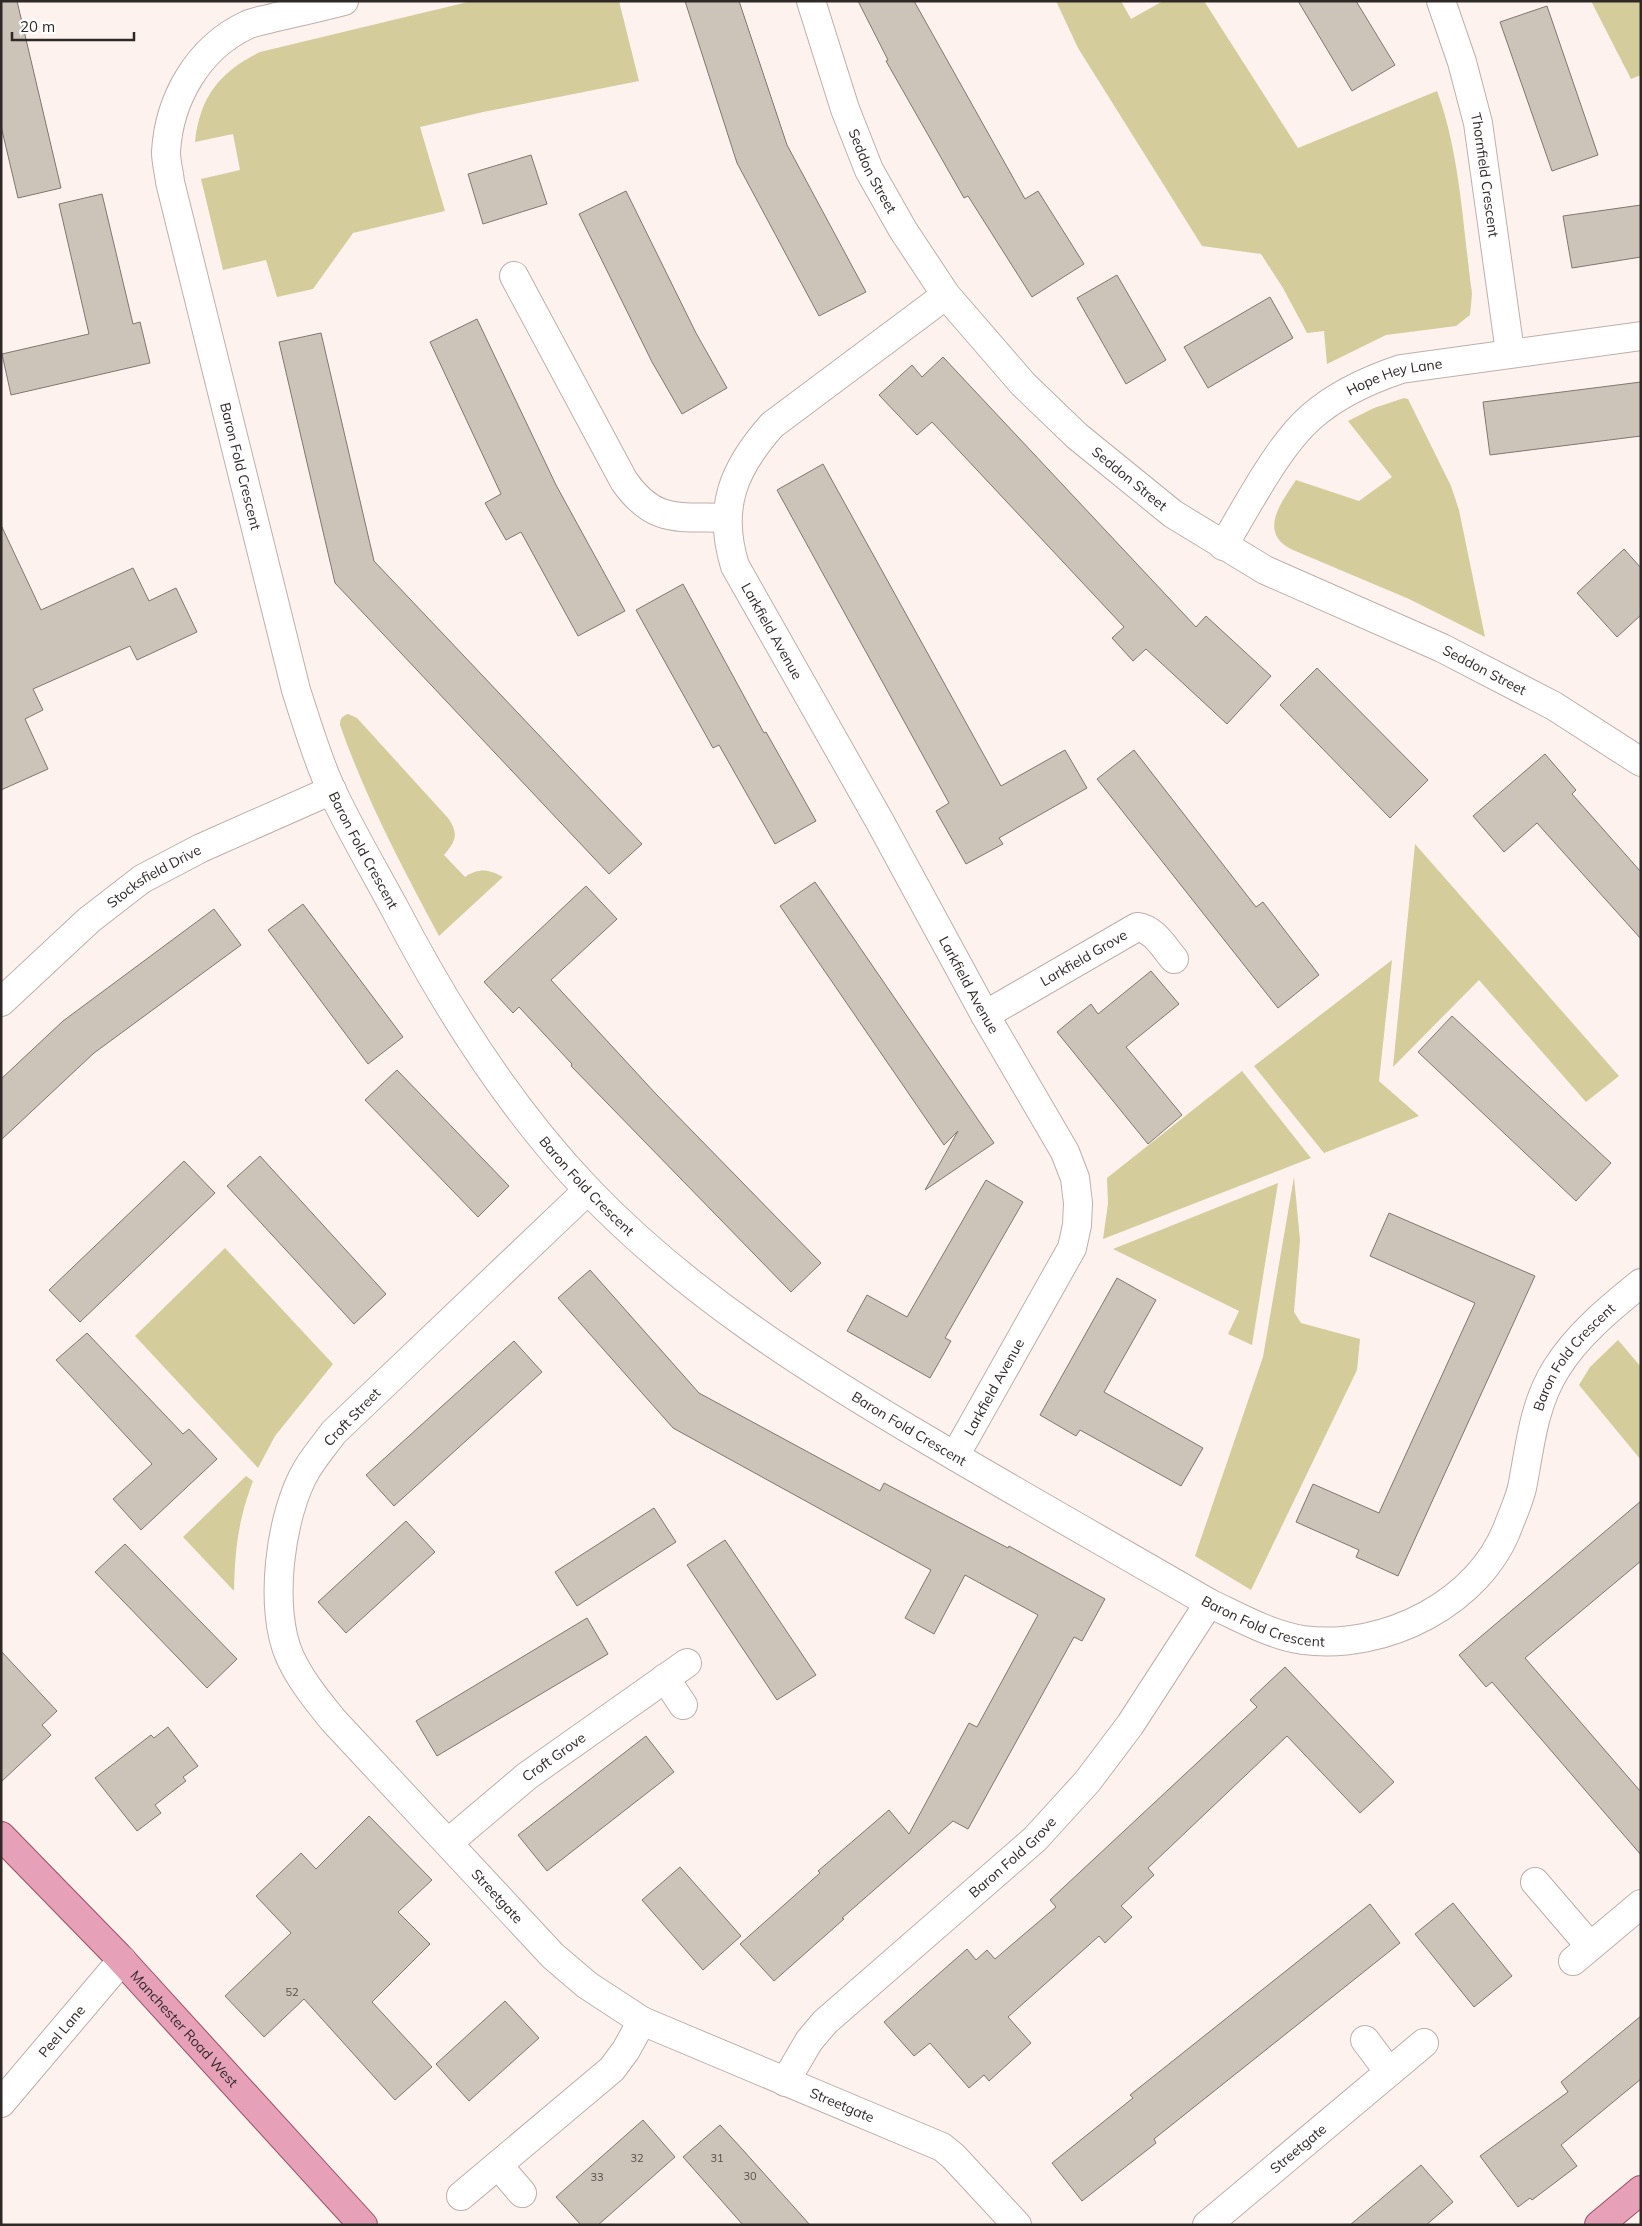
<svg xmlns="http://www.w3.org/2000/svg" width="1642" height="2226" font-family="Mulish,sans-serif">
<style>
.green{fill:#d4cc9a}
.building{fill:#ccc3b9;stroke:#80776f}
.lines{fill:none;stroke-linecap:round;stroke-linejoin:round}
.minor-casing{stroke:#bdafab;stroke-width:30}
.primary-casing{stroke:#9b4e67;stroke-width:30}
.minor{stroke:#fff;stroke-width:28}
.primary{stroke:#e6a1b9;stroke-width:28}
.labels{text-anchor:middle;stroke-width:4;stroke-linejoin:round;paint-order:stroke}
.number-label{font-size:11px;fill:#564f4c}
.street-label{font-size:14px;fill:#2e2827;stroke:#fff}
</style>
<rect width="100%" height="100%" fill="#fef2ef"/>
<!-- green -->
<path class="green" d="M472,1H619L639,81L483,112L420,127L445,211L353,233L313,289L277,297L266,260L223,270L201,179L240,170L233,134L195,142C200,96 220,72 260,52Z
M1056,1H1121L1131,19L1163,1H1204L1298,148L1437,91C1460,153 1463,228 1472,294L1470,315L1456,326L1386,335L1327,364L1324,331L1307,333L1283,288L1261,254L1202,246L1078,48Z
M1591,1H1641V75L1631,79Z
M1404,398L1408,399L1451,486L1459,510L1485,637L1409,599L1293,550C1257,533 1281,503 1296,480L1359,501L1392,477L1348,421L1374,408Z
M348,714L357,718L448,818C459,834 456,841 444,855L465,877C479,868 488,869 503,877L439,936C402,867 366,799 340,725C340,719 342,716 348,714Z
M1415,844L1619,1076L1586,1102L1479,980L1393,1067Z
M1392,960L1379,1081L1419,1116L1324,1153L1254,1066Z
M1242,1071L1311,1158L1103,1239L1108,1204L1107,1178Z
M1294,1177L1300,1240L1294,1312L1301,1323L1360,1339L1357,1370L1251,1590L1195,1556L1263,1357Z
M1278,1183L1252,1345L1228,1334L1239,1311L1113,1249Z
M225,1248L333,1364L275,1436L258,1468L135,1336Z
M1618,1340L1641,1367V1460L1579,1385L1590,1367Z
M246,1476L253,1481C238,1521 235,1549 234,1591L183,1537Z"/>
<!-- building -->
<path class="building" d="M1,1H17L61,188L18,198L1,126Z
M685,1H739L787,145L866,292L819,316L737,163Z
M858,1H914L1025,199L1038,191L1084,264L1032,297L968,196L964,198L886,61L888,60Z
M1298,1H1356L1395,65L1352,91Z
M1547,6L1598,155L1552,171L1500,22Z
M531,155L547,204L483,224L468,174Z
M626,191L696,333L727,388L682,414L652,362L579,214Z
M102,194L133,324L140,322L150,363L11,395L2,354L89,334L59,204Z
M1641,205V257L1572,268L1563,216Z
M1117,275L1166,360L1126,384L1077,298Z
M1270,297L1293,338L1208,388L1184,347Z
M477,319L556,485L625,611L578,636L521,532L506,540L485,503L501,494L430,342Z
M321,333L374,561L642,844L609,874L335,583L279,342Z
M943,357L1196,627L1206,616L1271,676L1227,724L1146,649L1133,661L1112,638L1124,627L932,422L917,435L879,395L912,365L922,377Z
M1641,382V436L1490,455L1483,402Z
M823,464L1001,786L1065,750L1087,788L999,838L1003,844L966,864L936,811L949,803L777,490Z
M1,525L41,610L133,568L149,601L176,588L197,632L137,660L130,646L33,689L43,710L25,719L48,769L1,790Z
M1624,549L1641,568V615L1617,637L1577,593Z
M683,584L764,733L766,732L816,821L775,844L719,745L713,748L636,610Z
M1317,668L1428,780L1390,818L1280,705Z
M1134,750L1256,907L1263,902L1319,975L1278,1008L1097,779Z
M1545,754L1576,790L1572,794L1641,872V939L1537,823L1504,852L1473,816Z
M815,882L994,1143L925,1190L958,1131L944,1145L780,906Z
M586,886L617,919L551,980L656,1094L821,1263L791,1292L571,1066L572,1064L519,1007L513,1013L484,982Z
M303,904L403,1037L368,1064L268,930Z
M214,909L241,945L94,1053L1,1140V1079L63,1021Z
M1151,971L1179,1004L1126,1047L1182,1115L1148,1144L1057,1032L1091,1004L1098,1014Z
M1452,1016L1611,1163L1576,1201L1418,1052Z
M397,1070L509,1186L478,1217L365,1100Z
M260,1156L386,1294L354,1324L227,1186Z
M184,1161L215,1193L80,1322L49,1290Z
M986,1180L1023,1202L945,1338L951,1341L930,1378L847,1331L867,1295L907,1317Z
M1389,1213L1535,1276L1398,1576L1356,1557L1359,1550L1296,1522L1313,1484L1379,1513L1475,1303L1370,1256Z
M590,1270L699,1393L880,1491L884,1483L1008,1548L1009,1546L1105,1599L1082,1641L1074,1637L968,1829L953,1821L842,1918L844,1919L774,1981L740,1944L820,1873L818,1871L889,1810L909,1834L969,1723L977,1727L1038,1615L965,1575L934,1634L905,1618L931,1570L673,1428L558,1298Z
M1117,1278L1156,1300L1104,1392L1203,1448L1181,1486L1080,1430L1076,1436L1040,1415Z
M87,1333L183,1434L189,1429L217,1459L141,1530L113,1499L152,1464L56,1360Z
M514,1341L542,1372L394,1506L366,1475Z
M1641,1501V1561L1525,1658L1641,1792V1855L1492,1682L1486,1687L1459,1655Z
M654,1508L676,1542L577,1606L555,1572Z
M406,1521L435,1552L346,1633L318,1602Z
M725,1540L816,1675L777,1700L687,1565Z
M125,1544L237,1659L207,1688L95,1572Z
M587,1618L608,1654L437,1756L416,1721Z
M1,1651L57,1711L42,1725L51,1735L1,1782Z
M1285,1667L1394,1782L1360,1813L1287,1736L1148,1868L1154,1875L1121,1906L1132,1917L1105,1943L1099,1936L1008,2017L1031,2043L989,2081L984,2075L969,2088L930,2043L914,2056L884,2022L967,1949L976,1960L987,1950L995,1959L1056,1907L1050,1900L1257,1707L1250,1700Z
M168,1727L198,1766L183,1777L186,1781L155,1805L161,1813L137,1831L95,1778L151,1735L154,1738Z
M646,1736L674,1772L547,1871L518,1835Z
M369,1816L432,1880L398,1912L430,1944L372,2002L432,2067L395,2100L304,1999L264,2037L225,1996L291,1933L256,1896L301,1853L316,1869Z
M680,1867L741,1936L703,1970L642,1900Z
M1453,1903L1512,1976L1474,2007L1415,1934Z
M1370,1904L1400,1943L1154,2139L1156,2143L1082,2201L1052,2163L1133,2098L1130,2095Z
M505,2001L539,2038L469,2101L436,2064Z
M1641,2016V2079L1561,2145L1577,2166L1532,2200L1530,2198L1518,2207L1480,2156L1568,2092L1561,2082Z
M643,2120L675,2157L598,2225H581L556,2197Z
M720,2125L743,2150L810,2225H743L683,2157Z
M1421,2165L1453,2202L1426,2225H1350Z"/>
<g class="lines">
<defs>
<g id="minor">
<path id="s1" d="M344,1C321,7 299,12 276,17C267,20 255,21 247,25C198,48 169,99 166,152C166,162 169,172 170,182L296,690C307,724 317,759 332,791C351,831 374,870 395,909C447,1009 509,1107 587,1189C688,1295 812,1372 936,1445C1027,1499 1118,1550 1209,1603C1239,1617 1270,1635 1303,1640C1384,1651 1481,1603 1509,1524C1514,1512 1519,1500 1522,1488C1530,1447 1533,1406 1556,1369C1577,1335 1610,1308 1641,1283"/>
<path id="s2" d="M811,1L845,109L869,170L903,230L946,295L1023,384L1077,436L1173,514L1265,570L1442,648L1554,706L1641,762"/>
<path id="s3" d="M1441,1L1462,62L1478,123L1510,352"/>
<path d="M514,276L624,481C655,525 679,516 727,518"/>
<path id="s4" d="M946,295L772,425C733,469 717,508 735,566L879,820L985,1015L1065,1152L1075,1178L1078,1203L1077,1225L1072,1248L955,1456"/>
<path id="s5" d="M1223,546C1247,507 1277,447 1311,417C1337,394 1368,380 1401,369L1641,336"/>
<path id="s6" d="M1,1002L89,920L142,879L201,848L332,790"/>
<path id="s7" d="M985,1015L1137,927C1154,929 1163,946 1174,959"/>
<path id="s8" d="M588,1190L334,1432C325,1444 315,1456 307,1469C280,1514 268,1609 290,1657C301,1681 317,1700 333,1720L553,1956L587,1985L642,2021"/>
<path d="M665,1678L683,1705"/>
<path id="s9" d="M449,1842L527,1776L687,1663"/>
<path d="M1535,1882L1590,1946"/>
<path d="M1573,1961L1641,1904"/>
<path d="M1365,2040L1389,2072"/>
<path id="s10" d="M785,2082L809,2041L825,2022L1035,1839L1087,1782L1130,1725L1209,1603"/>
<path id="s11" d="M1,2103L122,1960"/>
<path d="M498,2165L522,2193"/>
<path id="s12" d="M461,2196L612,2069L626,2050L642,2021L942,2147L953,2156L1017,2225"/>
<path id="s13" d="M1207,2225L1424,2043"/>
</g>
<g id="primary">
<path id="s14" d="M1,1836L118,1956L363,2225"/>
<path d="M1599,2225L1641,2190"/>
</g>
</defs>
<!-- minor casing -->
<use href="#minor" class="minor-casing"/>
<!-- primary casing -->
<use href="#primary" class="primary-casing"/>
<!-- minor -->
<use href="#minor" class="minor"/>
<!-- primary -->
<use href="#primary" class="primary"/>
</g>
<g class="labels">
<!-- number labels -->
<g class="number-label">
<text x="292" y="1996">52</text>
<text x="637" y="2162">32</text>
<text x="717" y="2162">31</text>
<text x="750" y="2180">30</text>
<text x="597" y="2181">33</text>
</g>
<!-- street labels -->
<g class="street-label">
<text dy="5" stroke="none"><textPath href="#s2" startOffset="181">Seddon Street</textPath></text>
<text dy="5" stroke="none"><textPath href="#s3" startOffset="180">Thornfield Crescent</textPath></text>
<text dy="5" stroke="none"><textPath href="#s5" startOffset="251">Hope Hey Lane</textPath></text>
<text dy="5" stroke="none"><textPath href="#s1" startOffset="581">Baron Fold Crescent</textPath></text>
<text dy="5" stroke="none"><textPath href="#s2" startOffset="586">Seddon Street</textPath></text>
<text dy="5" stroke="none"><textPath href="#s4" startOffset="446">Larkfield Avenue</textPath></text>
<text dy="5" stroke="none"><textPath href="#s2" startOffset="991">Seddon Street</textPath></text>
<text dy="5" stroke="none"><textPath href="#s1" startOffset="986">Baron Fold Crescent</textPath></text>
<text dy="5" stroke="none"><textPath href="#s6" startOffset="199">Stocksfield Drive</textPath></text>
<text dy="5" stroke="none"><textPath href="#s7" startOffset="114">Larkfield Grove</textPath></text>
<text dy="5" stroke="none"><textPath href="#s4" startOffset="851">Larkfield Avenue</textPath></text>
<text dy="5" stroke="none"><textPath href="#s1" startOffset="1391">Baron Fold Crescent</textPath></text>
<text dy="5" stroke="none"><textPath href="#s1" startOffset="2681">Baron Fold Crescent</textPath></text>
<text transform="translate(994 1387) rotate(-61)" y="5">Larkfield Avenue</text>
<text transform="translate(352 1417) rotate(-46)" y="5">Croft Street</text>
<text dy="5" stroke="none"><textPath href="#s1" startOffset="1796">Baron Fold Crescent</textPath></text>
<text dy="5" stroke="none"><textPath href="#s1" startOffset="2201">Baron Fold Crescent</textPath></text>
<text dy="5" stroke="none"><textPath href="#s9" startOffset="135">Croft Grove</textPath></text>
<text dy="5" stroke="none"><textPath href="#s10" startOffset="322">Baron Fold Grove</textPath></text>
<text dy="5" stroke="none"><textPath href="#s8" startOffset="908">Streetgate</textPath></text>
<text dy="5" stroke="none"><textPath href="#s14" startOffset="266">Manchester Road West</textPath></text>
<text dy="5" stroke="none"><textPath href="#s11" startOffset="94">Peel Lane</textPath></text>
<text dy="5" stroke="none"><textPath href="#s12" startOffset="471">Streetgate</textPath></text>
<text dy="5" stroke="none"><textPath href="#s13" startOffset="119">Streetgate</textPath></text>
</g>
</g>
<!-- border -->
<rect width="1642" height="2226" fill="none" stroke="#2e2827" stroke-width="5"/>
<!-- scale -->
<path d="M12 32v8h122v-8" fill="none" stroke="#2e2827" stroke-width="2.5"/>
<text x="20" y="32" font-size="15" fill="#2e2827" stroke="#ffffff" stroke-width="4" paint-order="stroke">20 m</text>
</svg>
